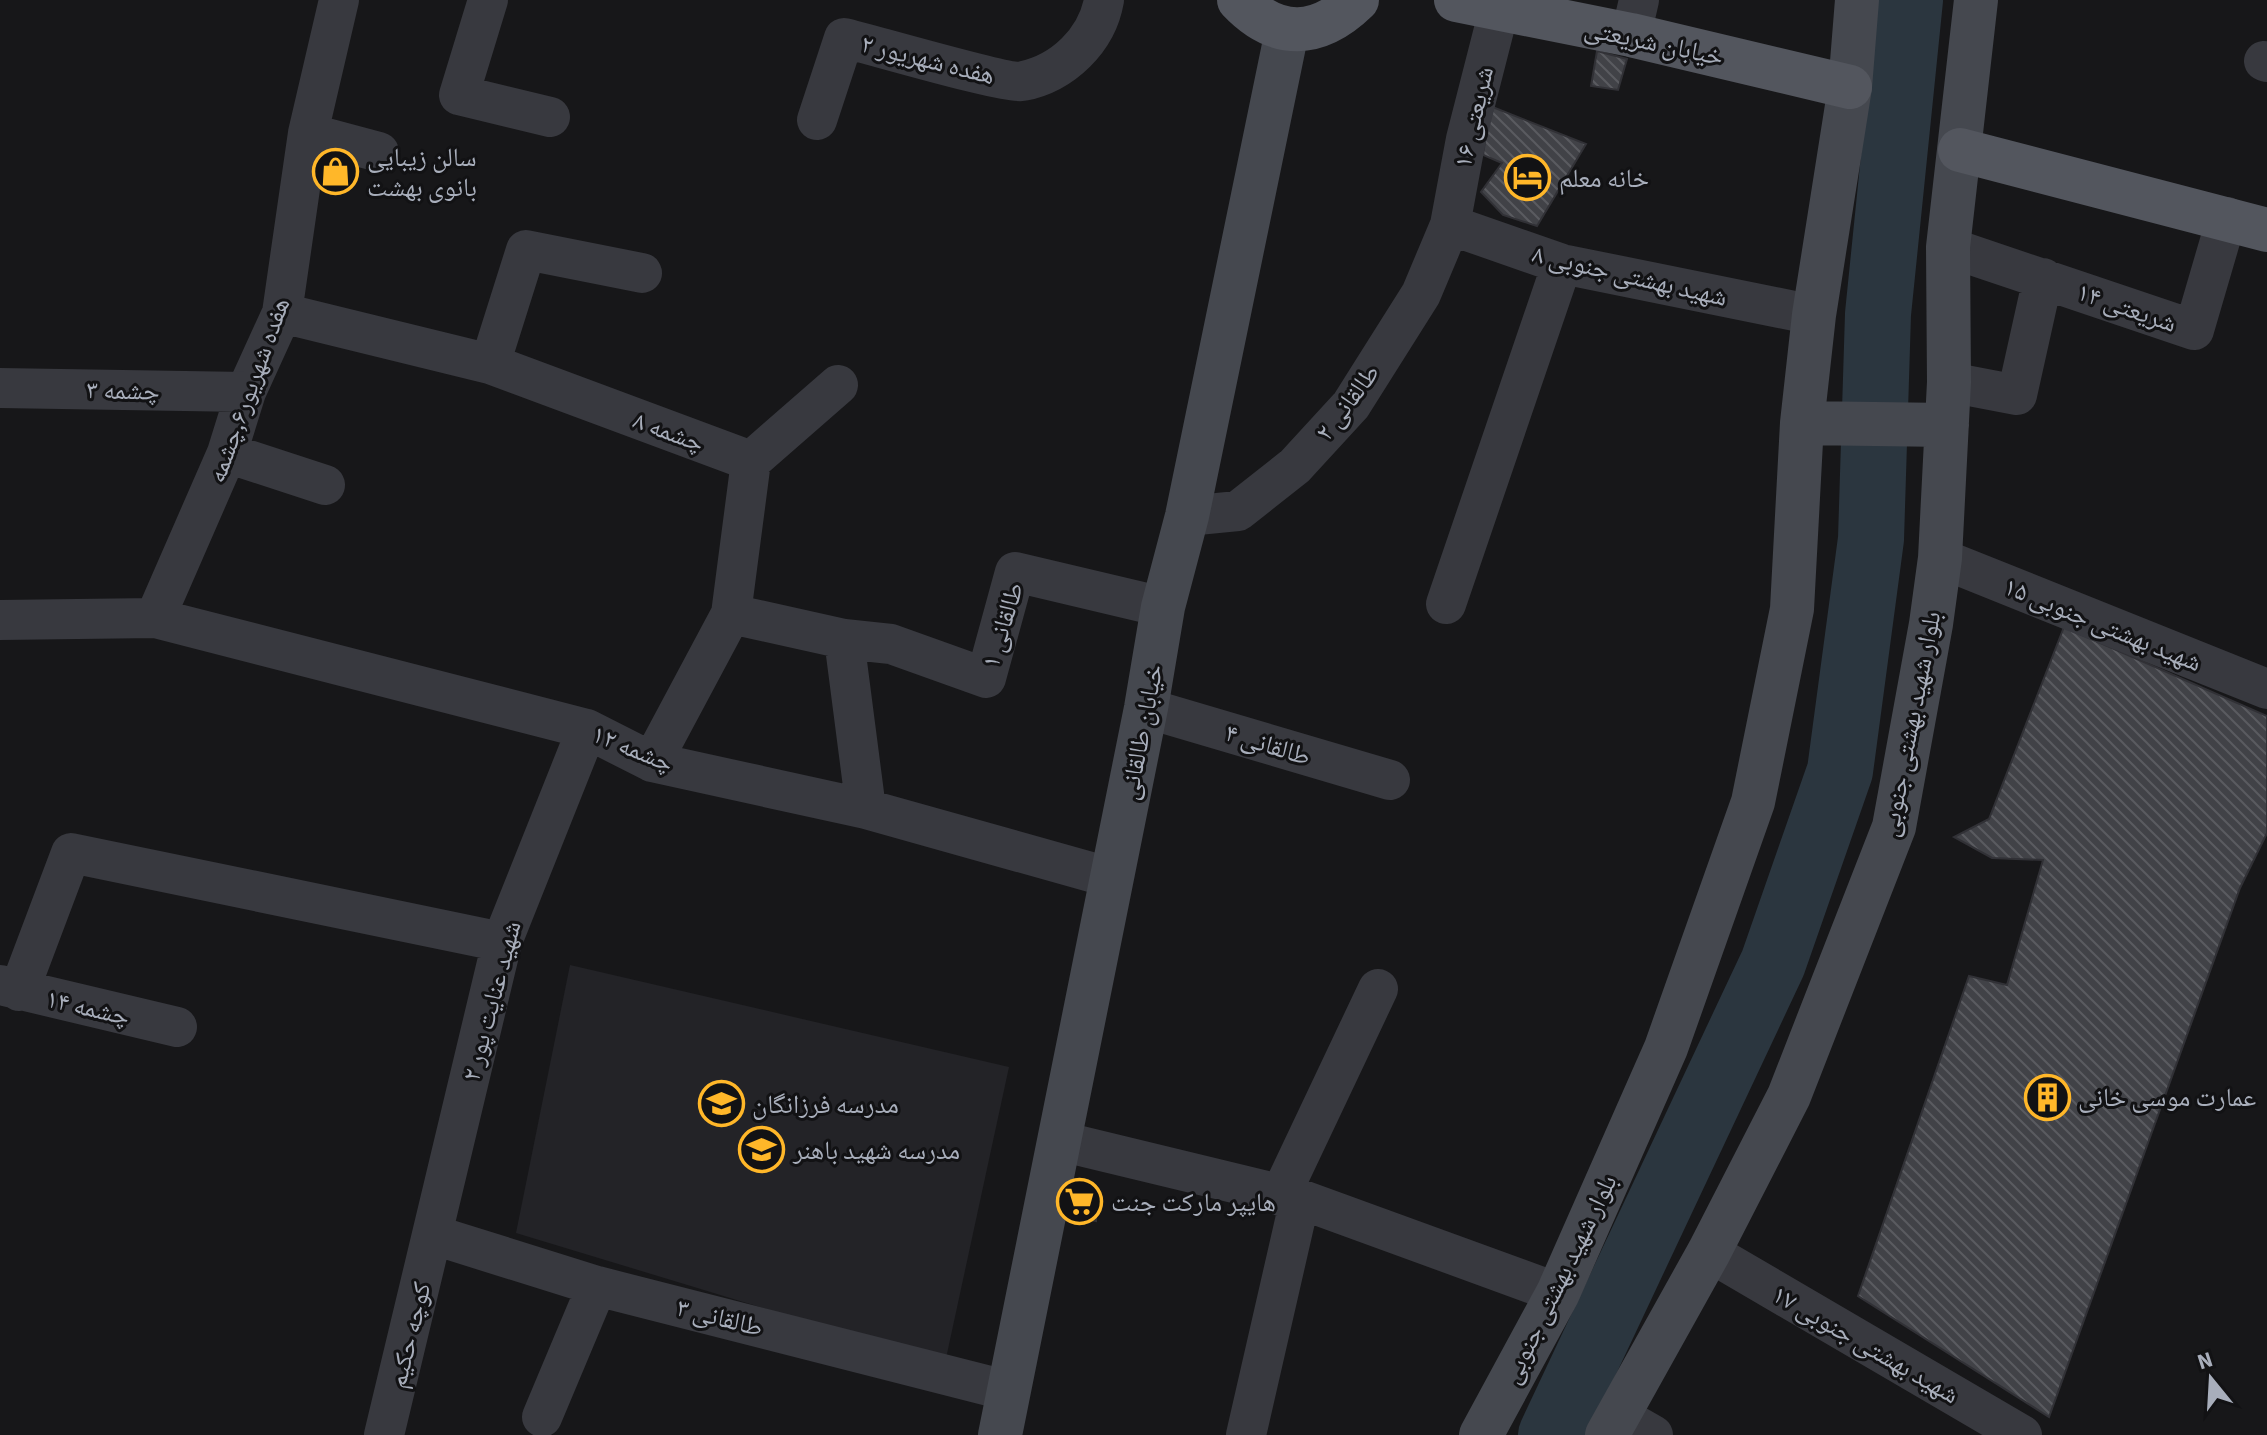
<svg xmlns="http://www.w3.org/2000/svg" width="2267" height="1435" font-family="'Source Sans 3','Noto Naskh Arabic',sans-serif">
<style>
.built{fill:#232327}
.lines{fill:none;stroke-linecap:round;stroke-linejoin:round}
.river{stroke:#2b363f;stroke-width:66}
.building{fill:url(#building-back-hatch);stroke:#313136;stroke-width:2}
.street{stroke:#38393f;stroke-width:40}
.secondary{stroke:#45484f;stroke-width:44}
.primary{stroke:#53565e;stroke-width:44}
.labels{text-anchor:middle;stroke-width:6;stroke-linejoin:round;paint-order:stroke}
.street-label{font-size:26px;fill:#a8aebb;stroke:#121214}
.poi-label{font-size:26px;fill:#a8aebb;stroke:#121214;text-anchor:start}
</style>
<defs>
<pattern id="building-back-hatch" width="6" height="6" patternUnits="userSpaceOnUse" patternTransform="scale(2)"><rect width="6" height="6" fill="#414247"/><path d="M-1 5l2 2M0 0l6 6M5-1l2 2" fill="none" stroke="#5a5b60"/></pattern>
</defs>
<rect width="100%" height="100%" fill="#171719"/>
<!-- built -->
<path class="built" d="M570,965L1009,1067L945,1363L516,1233Z"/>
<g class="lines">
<!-- river -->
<path class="river" d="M1551,1435L1773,963L1840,771L1871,539L1878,314L1910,0"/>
</g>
<!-- building -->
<path class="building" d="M1597,51L1627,59L1618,90L1591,86Z
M1490,106L1586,144L1537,226L1503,215L1481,192L1502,163L1483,155Z
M322,157L354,166L349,186L319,178Z
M2064,627L2267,716V833L2240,888L2049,1417L1858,1296L1969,976L2007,985L2043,860L1992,858L1954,837L1989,819Z
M1067,1183L1097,1190L1096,1221L1061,1214Z"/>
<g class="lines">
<!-- street -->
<path class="street" d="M488,0L459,95L550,117
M1631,35L1639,0
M2264,61L2267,62
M817,120L844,38C870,44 1008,85 1023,81C1063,73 1097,40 1104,0
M308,133L379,152
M1450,225L1562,264L1814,315
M1948,247L2194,330L2227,217
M282,313L490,364L751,461L731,614L844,639L891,644L986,678L1015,572L1163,607
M490,364L526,250L642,273
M1949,382L2017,395L2043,278
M0,388L246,392
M227,453L325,485
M751,461L838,385
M1187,516L1238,511L1295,466L1351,405L1421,294L1450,225L1466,139L1499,10
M1940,558L2267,689
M1446,604L1562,264
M155,618L587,729L652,762L866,809L1112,878
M0,620L155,618L227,453L246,392L282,313L308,133L339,0
M844,639L866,809
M1146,708L1390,780
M652,762L731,614
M0,985L177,1027
M19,991L71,853L502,942
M1060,1141L1300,1199L1558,1293
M1280,1196L1378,989
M434,1235L597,1286L1009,1391
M1709,1252L2022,1435
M1618,1415L1653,1435
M542,1417L597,1286
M384,1435L502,942L587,729
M1246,1435L1300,1199"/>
<!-- secondary -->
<path class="secondary" d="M1802,423L1947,425
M1000,1435L1146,708L1163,607L1187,516L1287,31
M1481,1435L1558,1293L1666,1048L1753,802L1792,609L1802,423L1814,315L1850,87L1857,0
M1607,1435L1709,1252L1789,1096L1894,827L1931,624L1940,558L1949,382L1948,247L1976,0"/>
<!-- primary -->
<path class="primary" d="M1239,0C1277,40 1318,38 1357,0
M1456,0L1631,35L1850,87
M1960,150L2267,230"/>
</g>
<!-- icons -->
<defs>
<symbol id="shop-ring" viewBox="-11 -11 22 22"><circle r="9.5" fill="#121214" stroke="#ffb729" stroke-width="1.5"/><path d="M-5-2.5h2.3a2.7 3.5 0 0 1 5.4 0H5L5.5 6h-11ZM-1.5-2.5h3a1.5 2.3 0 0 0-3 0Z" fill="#ffb729"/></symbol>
<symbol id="hotel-ring" viewBox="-11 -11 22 22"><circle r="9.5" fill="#121214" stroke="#ffb729" stroke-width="1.5"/><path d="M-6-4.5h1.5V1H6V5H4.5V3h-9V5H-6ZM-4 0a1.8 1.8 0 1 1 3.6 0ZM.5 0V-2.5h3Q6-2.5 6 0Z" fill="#ffb729"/></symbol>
<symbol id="building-ring" viewBox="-11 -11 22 22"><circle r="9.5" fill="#121214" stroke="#ffb729" stroke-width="1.5"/><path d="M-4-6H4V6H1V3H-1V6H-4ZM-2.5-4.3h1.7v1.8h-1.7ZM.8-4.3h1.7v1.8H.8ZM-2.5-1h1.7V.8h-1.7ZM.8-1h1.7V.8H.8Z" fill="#ffb729"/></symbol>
<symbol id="school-ring" viewBox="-11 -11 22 22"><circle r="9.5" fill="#121214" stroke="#ffb729" stroke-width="1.5"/><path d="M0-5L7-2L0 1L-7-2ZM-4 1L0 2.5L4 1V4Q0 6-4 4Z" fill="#ffb729"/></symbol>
<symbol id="supermarket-ring" viewBox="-11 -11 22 22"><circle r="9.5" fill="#121214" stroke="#ffb729" stroke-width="1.5"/><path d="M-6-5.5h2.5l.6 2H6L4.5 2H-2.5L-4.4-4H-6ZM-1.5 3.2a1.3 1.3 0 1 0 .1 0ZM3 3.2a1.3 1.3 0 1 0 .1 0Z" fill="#ffb729"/></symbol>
</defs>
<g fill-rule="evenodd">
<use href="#shop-ring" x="310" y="146" width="51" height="51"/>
<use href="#hotel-ring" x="1502" y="152" width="51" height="51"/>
<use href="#building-ring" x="2022" y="1072" width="51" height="51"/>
<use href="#school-ring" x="696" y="1078" width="51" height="51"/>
<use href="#school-ring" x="736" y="1124" width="51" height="51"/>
<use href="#supermarket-ring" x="1054" y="1176" width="51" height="51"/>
</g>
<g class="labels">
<!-- street labels -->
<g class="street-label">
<text transform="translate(1654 42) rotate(12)" y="9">خیابان شریعتی</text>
<text transform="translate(928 59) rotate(14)" y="9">هفده شهریور ۲</text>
<text transform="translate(1473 117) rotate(-77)" y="9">شریعتی ۱۶</text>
<text transform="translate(1630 275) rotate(13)" y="9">شهید بهشتی جنوبی ۸</text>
<text transform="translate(2127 307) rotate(19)" y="9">شریعتی ۱۴</text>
<text transform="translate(123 390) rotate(1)" y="9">چشمه ۳</text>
<text transform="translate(248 390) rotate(-70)" y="9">هفده شهریور۶,چشمه</text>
<text transform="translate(1347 402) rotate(-53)" y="9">طالقانی ۲</text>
<text transform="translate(669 431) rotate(20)" y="9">چشمه ۸</text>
<text transform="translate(2103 624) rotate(22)" y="9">شهید بهشتی جنوبی ۱۵</text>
<text transform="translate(1002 625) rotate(-73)" y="9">طالقانی ۱</text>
<text transform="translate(1910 724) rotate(-79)" y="9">بلوار شهید بهشتی جنوبی</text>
<text transform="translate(1141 732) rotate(-79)" y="9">خیابان طالقانی</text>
<text transform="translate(1268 744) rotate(17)" y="9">طالقانی ۴</text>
<text transform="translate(633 748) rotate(22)" y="9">چشمه ۱۲</text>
<text transform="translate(491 1001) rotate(-75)" y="9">شهید عنایت پور ۲</text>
<text transform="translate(88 1007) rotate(13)" y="9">چشمه ۱۴</text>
<text transform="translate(1559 1279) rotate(-64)" y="9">بلوار شهید بهشتی جنوبی</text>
<text transform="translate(720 1317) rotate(14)" y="9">طالقانی ۳</text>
<text transform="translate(409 1335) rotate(-76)" y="9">کوچه حکیم</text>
<text transform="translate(1866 1344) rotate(30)" y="9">شهید بهشتی جنوبی ۱۷</text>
</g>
<!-- poi labels -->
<g class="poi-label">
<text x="367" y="166">سالن زیبایی<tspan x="367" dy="30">بانوی بهشت</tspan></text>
<text x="1559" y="187">خانه معلم</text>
<text x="2078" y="1106">عمارت موسی خانی</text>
<text x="752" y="1113">مدرسه فرزانگان</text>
<text x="793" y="1159">مدرسه شهید باهنر</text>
<text x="1111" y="1211">هایپر مارکت جنت</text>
</g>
</g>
<!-- north arrow -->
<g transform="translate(2211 1379) rotate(342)" stroke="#121214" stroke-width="6" paint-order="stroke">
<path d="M0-6L14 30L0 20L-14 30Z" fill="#a8aebb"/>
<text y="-12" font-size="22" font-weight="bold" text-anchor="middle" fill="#a8aebb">N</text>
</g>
</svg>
